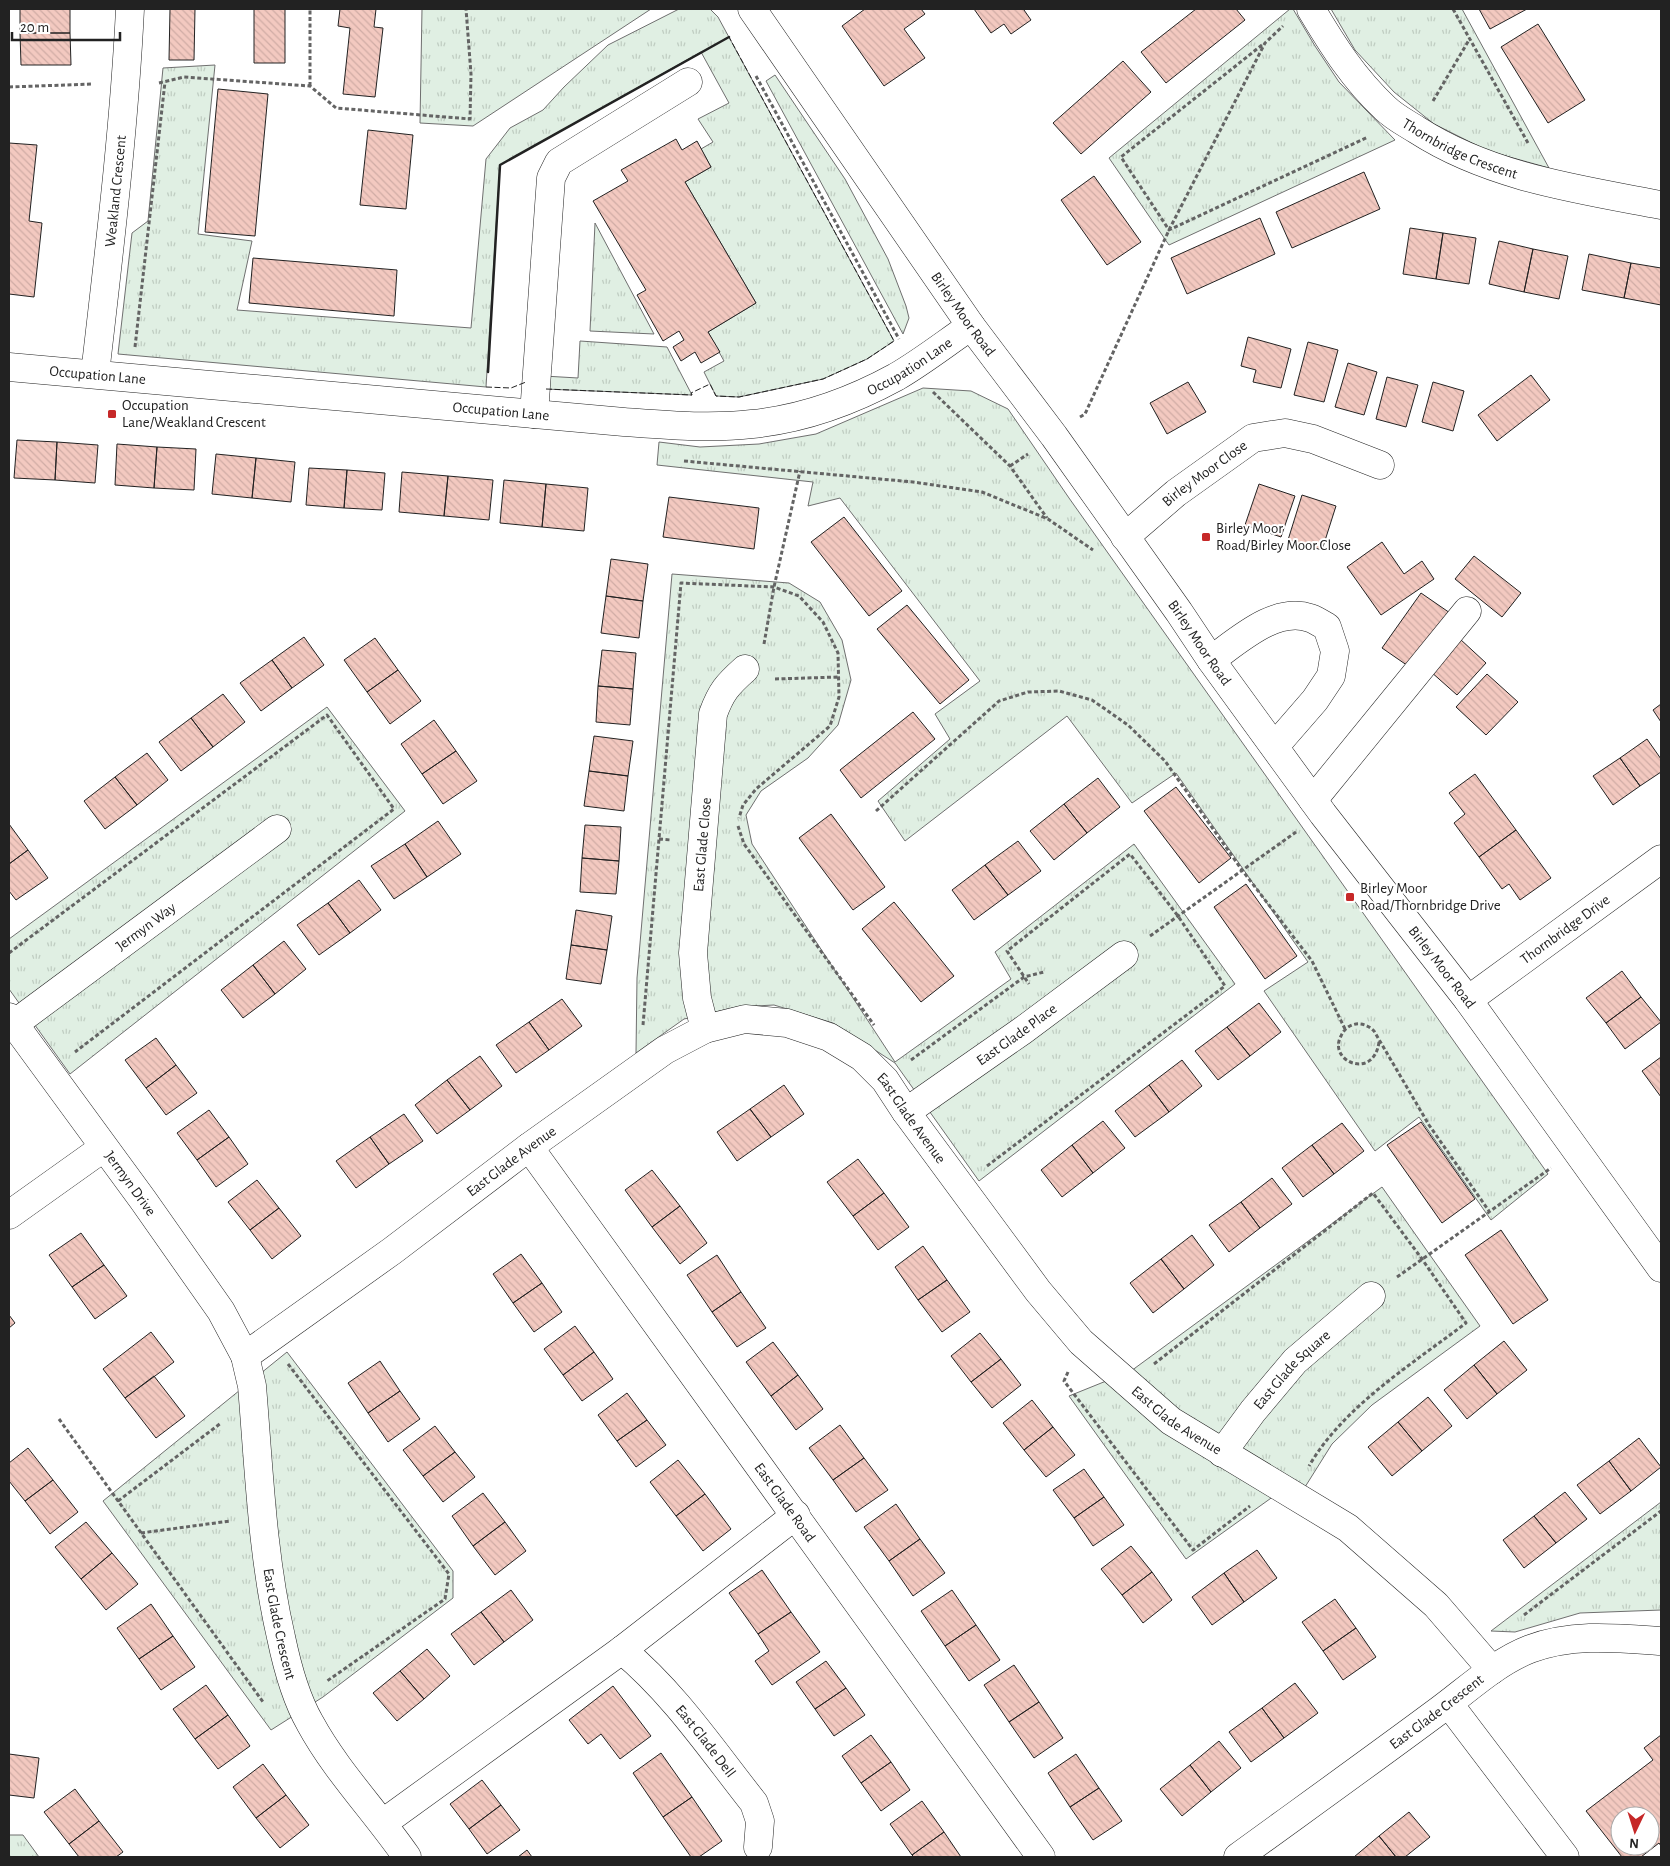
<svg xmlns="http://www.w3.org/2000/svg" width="1670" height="1866" font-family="'Alegreya Sans',sans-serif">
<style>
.grass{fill:url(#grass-tufts);stroke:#6f6f6f}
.building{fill:url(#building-back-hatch);stroke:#222;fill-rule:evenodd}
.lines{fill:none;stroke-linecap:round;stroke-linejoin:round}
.minor-casing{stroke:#222;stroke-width:29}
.major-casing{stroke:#222;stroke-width:29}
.path{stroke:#646464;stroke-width:3;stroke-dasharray:4 2.5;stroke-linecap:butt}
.minor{stroke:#fff;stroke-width:28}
.major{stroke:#fff;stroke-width:28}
.fence{stroke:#222;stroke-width:1;stroke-dasharray:6 2.5;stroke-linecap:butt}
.wall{stroke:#222;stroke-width:2.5}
.poi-dot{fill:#c62828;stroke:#fff;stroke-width:2}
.labels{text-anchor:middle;stroke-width:4;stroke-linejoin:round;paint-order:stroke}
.street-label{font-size:15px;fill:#222;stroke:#fff}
.poi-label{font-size:15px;fill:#222;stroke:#fff;text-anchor:start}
</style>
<defs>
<pattern id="grass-tufts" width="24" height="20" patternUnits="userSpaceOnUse" patternTransform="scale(1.25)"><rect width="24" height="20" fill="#e0efe3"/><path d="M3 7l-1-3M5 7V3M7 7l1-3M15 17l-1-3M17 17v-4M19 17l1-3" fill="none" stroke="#c0cdc2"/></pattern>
<pattern id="building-back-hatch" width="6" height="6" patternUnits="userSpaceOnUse" patternTransform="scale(1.25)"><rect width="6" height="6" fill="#f3c9c0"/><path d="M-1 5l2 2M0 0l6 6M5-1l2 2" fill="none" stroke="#d0aca5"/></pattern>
</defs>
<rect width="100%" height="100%" fill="#fff"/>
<!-- grass -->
<path class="grass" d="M422,9H651L473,126L420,123Z
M679,9H710L718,17L894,341L867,359L823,379L739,397L716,396L704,372L724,361L708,332L756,303L685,182L711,167L701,149L713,142L698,119L729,103L701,52L500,165L486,387L118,354L132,233L148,221L163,68L215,65L198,234L252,241L237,310L471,328L486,159L510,128L543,110L564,87L608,45Z
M1290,9H1293L1315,46L1339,82L1395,140L1169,245L1109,158Z
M1331,9H1462L1549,168L1488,151L1434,124L1394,92L1355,50Z
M775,75L845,179L888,259L906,306L909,318L903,334L766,81Z
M595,223L654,334L590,331Z
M580,341L667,347L692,395L544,389V376L578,378Z
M923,388L971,391L1008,409L1069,498L1548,1174L1491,1220L1419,1117L1375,1151L1264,991L1308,962L1176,773L1132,803L1067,716L905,841L878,801L950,739L935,714L980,681L840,498L808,506L813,482L657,465L659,442L700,447L759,444L816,434Z
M672,574L789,583L820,602L842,640L851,680L838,725L808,758L761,791L746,815L752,844L895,1062L1011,979L995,952L1134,844L1235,984L979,1181L895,1063L833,1023L774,1005L737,1007L684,1019L636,1053L637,978Z
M327,707L405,811L70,1074L9,989V939Z
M1382,1187L1480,1326L1372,1405L1332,1444L1305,1487L1274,1496L1186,1559L1069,1396L1131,1371Z
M287,1352L453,1571V1598L323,1697L271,1730L103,1501Z
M1661,1502V1610L1580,1613L1515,1632L1491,1631Z
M9,1835H23L39,1857H9Z"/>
<!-- building -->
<path class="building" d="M20,9H70V33H20Z
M170,9H195L194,60H169Z
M254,9H285V63H254Z
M340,9H376L374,27L383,28L375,97L343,94L350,28L338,26Z
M865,9H921L925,14L904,29L925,58L884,86L842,26Z
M974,9H1026L1024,10L1031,20L1011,34L1004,24L991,33Z
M1196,9H1236L1245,20L1166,83L1141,52Z
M1479,9H1527L1490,29Z
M1538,24L1585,100L1548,123L1501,47Z
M20,33H70L71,65H21Z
M1123,61L1151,92L1081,154L1053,123Z
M218,89L268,94L255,236L205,232Z
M368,130L413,135L406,209L360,205Z
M676,139L682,150L697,141L711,167L685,182L756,303L708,332L720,352L701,363L695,352L681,361L673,347L684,340L679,331L663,341L637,295L646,290L593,201L628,181L621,170Z
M9,143L37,145L29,221L42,223L34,297L9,294Z
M1364,172L1380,209L1292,248L1276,212Z
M1094,176L1141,242L1107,265L1061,200Z
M1260,218L1275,254L1187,294L1171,258Z
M1410,228L1443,233L1436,279L1403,274Z
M1443,233L1476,238L1469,284L1436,279Z
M1499,241L1533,249L1524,292L1489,284Z
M1533,249L1568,256L1559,299L1524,292Z
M1589,254L1631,263L1624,298L1582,290Z
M253,258L397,270L394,316L249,303Z
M1631,263L1661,268V305L1624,298Z
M1248,337L1291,349L1281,388L1253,382L1256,370L1241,366Z
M1308,342L1338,350L1324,402L1294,395Z
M1348,363L1377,372L1364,415L1335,407Z
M1531,375L1550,400L1497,441L1478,415Z
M1387,377L1418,385L1406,427L1376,419Z
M1188,382L1206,412L1167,434L1150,403Z
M1433,382L1464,391L1453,431L1422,422Z
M17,440L57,442L55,480L14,478Z
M57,442L98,445L95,483L55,480Z
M117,444L157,447L154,488L115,485Z
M157,447L196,449L194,490L154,488Z
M216,454L256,458L252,498L212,494Z
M256,458L295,462L291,502L252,498Z
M309,468L347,470L344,508L306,505Z
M347,470L385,473L382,510L344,508Z
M402,472L448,476L444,516L399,512Z
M448,476L493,480L489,520L444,516Z
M504,480L546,484L542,527L500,523Z
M546,484L588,488L584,531L542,527Z
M1259,484L1295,496L1281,537L1245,525Z
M1302,495L1336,506L1322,550L1288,540Z
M669,497L759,508L754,549L663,537Z
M844,517L902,591L869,616L811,542Z
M1382,542L1404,574L1422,561L1434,579L1381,615L1347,567Z
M1474,556L1521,593L1502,617L1455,579Z
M611,559L648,564L643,601L606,596Z
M1421,593L1450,613L1411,668L1382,648Z
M606,596L643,601L639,638L601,633Z
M907,605L969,680L940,704L877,629Z
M304,637L324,665L292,688L272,660Z
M375,638L398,670L367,692L344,660Z
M1460,639L1486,663L1457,695L1430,671Z
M602,650L636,653L633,689L598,686Z
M272,660L292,688L261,711L240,683Z
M398,670L421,701L390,724L367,692Z
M1487,674L1518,702L1486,735L1456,707Z
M598,686L633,689L630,725L596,722Z
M223,694L245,722L213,747L191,718Z
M1661,704V722L1653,710Z
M913,712L935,739L861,798L840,770Z
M191,718L213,747L181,771L159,742Z
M434,720L456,751L422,774L401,744Z
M594,736L633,741L628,776L589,771Z
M1647,739L1661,759V772L1640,786L1620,758Z
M456,751L477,781L443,804L422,774Z
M147,753L168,780L137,805L115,777Z
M1620,758L1640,786L1613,805L1593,776Z
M589,771L628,776L624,811L584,806Z
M1475,774L1516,830L1479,857L1454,823L1465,814L1449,793Z
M115,777L137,805L105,829L84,801Z
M1098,778L1120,807L1087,833L1064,804Z
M1176,787L1231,858L1199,883L1144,811Z
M1064,804L1087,833L1054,860L1030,831Z
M831,814L885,887L853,910L799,838Z
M438,821L461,854L427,877L405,844Z
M9,824L28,850L9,864Z
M585,825L621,827L619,861L582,858Z
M1516,830L1551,878L1520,900L1509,884L1502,889L1479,857Z
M1018,841L1041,871L1008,895L985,865Z
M405,844L427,877L394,899L371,866Z
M28,850L48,878L16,900L9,891V864Z
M582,858L619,861L616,894L580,892Z
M985,865L1008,895L974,920L952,890Z
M359,880L381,910L350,933L328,903Z
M1246,884L1297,956L1265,979L1214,907Z
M894,902L954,976L921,1002L862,929Z
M328,903L350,933L319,955L297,925Z
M576,910L612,916L607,950L571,945Z
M284,941L306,969L275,994L253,965Z
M571,945L607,950L601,984L566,979Z
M253,965L275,994L243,1018L221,990Z
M1622,971L1641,997L1606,1023L1586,998Z
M1641,997L1661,1022L1625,1049L1606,1023Z
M562,999L582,1026L549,1050L529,1022Z
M1259,1003L1281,1032L1250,1056L1227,1027Z
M529,1022L549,1050L516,1073L496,1045Z
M1227,1027L1250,1056L1218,1080L1195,1051Z
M156,1038L176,1065L146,1088L125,1060Z
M480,1056L502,1086L470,1110L447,1080Z
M1661,1057V1097L1642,1071Z
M1182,1060L1202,1086L1169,1112L1149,1085Z
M176,1065L197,1093L166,1115L146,1088Z
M447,1080L470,1110L437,1134L415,1105Z
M784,1085L804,1114L771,1137L750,1109Z
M1149,1085L1169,1112L1135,1137L1115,1111Z
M750,1109L771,1137L737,1161L717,1132Z
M209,1110L229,1137L197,1160L177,1133Z
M404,1114L423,1141L389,1164L370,1137Z
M1103,1121L1125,1148L1093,1173L1072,1145Z
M1421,1122L1475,1199L1442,1223L1387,1145Z
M1342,1123L1364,1151L1334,1174L1312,1145Z
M229,1137L248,1164L216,1187L197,1160Z
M370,1137L389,1164L356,1188L336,1161Z
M1072,1145L1093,1173L1062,1197L1041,1170Z
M1312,1145L1334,1174L1303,1197L1282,1168Z
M858,1159L884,1193L853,1216L827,1182Z
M652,1170L680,1206L652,1227L625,1190Z
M1272,1178L1292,1204L1260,1228L1241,1202Z
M257,1180L279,1208L250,1230L228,1202Z
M884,1193L909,1227L878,1250L853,1216Z
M1241,1202L1260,1228L1229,1252L1209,1225Z
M680,1206L707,1243L680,1264L652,1227Z
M279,1208L301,1236L272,1259L250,1230Z
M1501,1230L1548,1300L1513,1324L1465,1255Z
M81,1233L104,1265L72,1287L49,1255Z
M1192,1235L1214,1265L1184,1289L1161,1259Z
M923,1246L947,1280L918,1300L895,1267Z
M521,1254L542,1283L513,1303L493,1274Z
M717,1255L741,1292L712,1312L687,1275Z
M1161,1259L1184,1289L1153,1313L1130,1283Z
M104,1265L127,1296L95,1319L72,1287Z
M947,1280L970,1312L942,1332L918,1300Z
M542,1283L562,1312L534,1332L513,1303Z
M741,1292L766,1328L737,1347L712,1312Z
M9,1315L15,1323L9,1328Z
M575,1326L594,1352L563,1375L544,1349Z
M151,1332L174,1362L125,1398L103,1369Z
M980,1333L1001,1359L971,1382L951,1356Z
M1504,1341L1527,1370L1497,1394L1474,1365Z
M773,1342L798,1375L771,1396L746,1362Z
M594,1352L613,1379L582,1401L563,1375Z
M1001,1359L1021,1385L992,1408L971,1382Z
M380,1361L400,1391L368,1413L348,1383Z
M1474,1365L1497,1394L1467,1419L1444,1390Z
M798,1375L823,1409L796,1430L771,1396Z
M154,1376L185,1416L156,1438L125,1398Z
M400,1391L420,1419L388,1442L368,1413Z
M627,1393L647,1420L617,1441L598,1415Z
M1428,1397L1452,1426L1422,1451L1398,1422Z
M1032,1400L1053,1427L1024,1450L1003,1423Z
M647,1420L666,1445L636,1467L617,1441Z
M1398,1422L1422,1451L1392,1476L1368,1447Z
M840,1425L864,1458L833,1480L809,1448Z
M435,1426L455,1452L423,1476L403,1450Z
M1053,1427L1075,1455L1046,1477L1024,1450Z
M1639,1438L1661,1467L1631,1491L1609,1461Z
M28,1448L53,1480L25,1501L9,1481V1463Z
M455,1452L475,1477L443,1502L423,1476Z
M864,1458L888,1490L856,1512L833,1480Z
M678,1460L705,1494L676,1516L650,1482Z
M1609,1461L1631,1491L1600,1514L1577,1485Z
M1084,1469L1104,1497L1074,1518L1053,1490Z
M53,1480L78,1512L50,1534L25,1501Z
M1565,1492L1587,1519L1556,1543L1534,1516Z
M483,1493L505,1522L473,1546L452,1516Z
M705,1494L731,1529L703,1551L676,1516Z
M1104,1497L1124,1525L1093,1546L1074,1518Z
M896,1504L920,1539L889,1561L864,1527Z
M1534,1516L1556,1543L1524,1568L1503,1540Z
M86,1522L112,1553L81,1579L55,1547Z
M505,1522L526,1551L495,1575L473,1546Z
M920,1539L945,1573L913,1596L889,1561Z
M1131,1546L1152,1572L1122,1595L1101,1569Z
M1257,1550L1277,1578L1244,1602L1224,1573Z
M112,1553L138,1584L106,1610L81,1579Z
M762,1570L791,1612L758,1634L729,1593Z
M1152,1572L1172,1600L1143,1623L1122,1595Z
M1224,1573L1244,1602L1212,1625L1192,1597Z
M511,1590L533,1620L504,1642L481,1612Z
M952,1590L976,1625L945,1646L921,1611Z
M1335,1599L1356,1628L1323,1651L1302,1622Z
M151,1604L173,1636L139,1659L117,1628Z
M481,1612L504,1642L474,1665L451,1634Z
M791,1612L820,1652L772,1685L755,1661L769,1651L758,1634Z
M976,1625L1000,1660L969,1681L945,1646Z
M1356,1628L1376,1657L1343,1680L1323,1651Z
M173,1636L195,1667L161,1690L139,1659Z
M427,1649L450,1676L424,1699L400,1671Z
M826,1661L846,1688L815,1709L796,1682Z
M1014,1665L1039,1702L1009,1722L984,1685Z
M400,1671L424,1699L397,1721L373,1693Z
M1295,1683L1318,1713L1284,1738L1262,1708Z
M206,1685L228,1715L195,1739L173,1709Z
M613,1686L651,1736L620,1759L601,1734L588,1744L569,1720Z
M846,1688L865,1715L834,1736L815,1709Z
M1039,1702L1063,1738L1034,1758L1009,1722Z
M1262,1708L1284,1738L1251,1762L1229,1732Z
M228,1715L250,1746L218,1769L195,1739Z
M871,1735L891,1762L861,1783L842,1756Z
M1661,1735V1846L1659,1843L1641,1857H1622L1586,1811L1653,1760L1644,1748ZM1620,1816H1650V1846H1620Z
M1219,1741L1241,1768L1211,1792L1190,1765Z
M661,1753L692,1797L663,1817L633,1773Z
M9,1754L39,1758L34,1798L9,1795Z
M1076,1754L1099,1788L1070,1807L1048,1773Z
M891,1762L910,1790L881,1811L861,1783Z
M263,1764L286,1795L256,1818L233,1787Z
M1190,1765L1211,1792L1182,1816L1160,1789Z
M482,1780L501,1805L469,1829L450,1804Z
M1099,1788L1122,1821L1093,1840L1070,1807Z
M75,1789L99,1821L69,1844L44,1812Z
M286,1795L309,1825L280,1848L256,1818Z
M692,1797L722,1841L699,1857H691L663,1817Z
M922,1801L944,1832L912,1855L890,1824Z
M501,1805L520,1830L487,1854L469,1829Z
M1409,1812L1430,1837L1405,1857H1396L1379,1836Z
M99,1821L123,1852L116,1857H79L69,1844Z
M944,1832L961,1857H914L912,1855Z
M1379,1836L1396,1857H1354Z
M527,1850L532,1857H518Z"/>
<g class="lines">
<defs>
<g id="minor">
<path id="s1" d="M1311,9C1333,46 1354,79 1385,108C1394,117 1406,123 1417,130C1490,177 1577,189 1661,205"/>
<path id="s2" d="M9,367L624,422C666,425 710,429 752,424C802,419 852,401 896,377C922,362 946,343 971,326"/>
<path id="s3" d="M95,374C109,252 124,131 130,9"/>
<path d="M534,414L551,178L559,162L688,82"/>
<path id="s4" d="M1125,537L1176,493L1253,438L1285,433L1313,439L1380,465"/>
<path d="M1211,660C1238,641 1275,606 1310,618C1316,620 1322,624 1327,627L1335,651L1331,676L1315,700L1275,746"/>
<path d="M1313,800L1467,611"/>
<path id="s5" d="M1468,1000L1661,859"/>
<path id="s6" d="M9,1017L143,1200L221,1311L245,1356L252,1386C259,1469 262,1555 281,1637C287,1666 295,1697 310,1723C336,1771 376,1812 407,1857"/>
<path id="s7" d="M14,1024L277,829"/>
<path id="s8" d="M705,1029L697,998L693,953L713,714C721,692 727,685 745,669"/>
<path id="s9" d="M906,1112L1022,1031L1124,955"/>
<path id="s10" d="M529,1147L1041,1857"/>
<path d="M9,1215L103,1148"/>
<path id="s11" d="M245,1356L392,1251L529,1147L665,1050L705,1029L745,1019L787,1023L829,1037L862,1057L885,1080L906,1112L1038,1291L1081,1342L1171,1421L1348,1528L1436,1605L1492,1670"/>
<path id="s12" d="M1222,1453L1253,1411L1295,1361L1371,1296"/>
<path id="s13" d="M622,1650C674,1693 712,1750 754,1803L760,1821L758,1847"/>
<path d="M1449,1704L1565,1857"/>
<path d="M383,1823L622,1650L796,1515"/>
<path id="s14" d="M1238,1857C1304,1809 1371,1761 1437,1712C1466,1691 1496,1662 1530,1649C1573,1633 1617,1638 1661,1641"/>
</g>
<g id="major">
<path id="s15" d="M752,9L971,326L1054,436L1179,612L1211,660L1323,814L1468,1000L1661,1268"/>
</g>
</defs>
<!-- minor casing -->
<use href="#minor" class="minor-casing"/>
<!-- major casing -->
<use href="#major" class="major-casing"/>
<!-- path -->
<path class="path" d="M1453,9L1528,143
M1262,45L1121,157L1169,230L1368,137
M756,76L899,339
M159,83L184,77L310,86L336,108L470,119L471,74L466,9
M310,86V9
M9,87L93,84
M1433,101L1469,40
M135,347L165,82
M933,392L1010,466L1047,518
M1080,417L1085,414L1169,230L1265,43L1283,26
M684,461L913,482L982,492L1048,519L1093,550
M1010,466L1028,454
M764,644L774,587L800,471
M775,679L838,677
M876,811L999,701L1028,692L1059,691L1092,700L1128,725L1165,761L1242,870L1312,961L1345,1029
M738,826L744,844L874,1025
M659,839L671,840
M1150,936L1296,832
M9,953L327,715L394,809L75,1052
M643,1025L681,583L774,587L799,596L823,622L838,653L839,697L830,726L756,789L743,805L739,818
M1379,1042C1374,1081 1327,1061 1341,1036C1343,1031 1347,1027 1352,1025C1360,1022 1368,1025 1374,1031L1429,1125L1489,1211
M911,1060L1024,977L1044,972
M987,1166L1225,986L1178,916L1130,854L1007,951L1029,984
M1397,1277L1551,1168
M288,1364L449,1574L445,1599L327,1681
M1154,1364L1373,1193L1422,1259L1466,1323C1412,1364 1343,1407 1309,1466
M1068,1372L1064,1381L1193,1550L1250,1506
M59,1419L263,1702
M118,1501L221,1423
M141,1533L230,1521
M1524,1615L1661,1511"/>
<!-- minor -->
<use href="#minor" class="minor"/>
<!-- major -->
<use href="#major" class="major"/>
<!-- fence -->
<path class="fence" d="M486,387L511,388L526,382
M546,389L692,395L691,393L710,384L716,396L739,397L823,379L867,359L894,341L729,37"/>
<!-- wall -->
<path class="wall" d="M488,372L500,165L729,37"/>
</g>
<!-- markers -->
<g class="poi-dot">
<rect x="107" y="409" width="10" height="10" rx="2.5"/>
<rect x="1201" y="532" width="10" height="10" rx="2.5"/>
<rect x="1345" y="892" width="10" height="10" rx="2.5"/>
</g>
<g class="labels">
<!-- street labels -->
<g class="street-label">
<text dy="5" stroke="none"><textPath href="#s1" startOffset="210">Thornbridge Crescent</textPath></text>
<text dy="5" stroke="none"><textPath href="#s3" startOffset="184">Weakland Crescent</textPath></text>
<text dy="5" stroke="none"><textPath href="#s15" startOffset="371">Birley Moor Road</textPath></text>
<text dy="5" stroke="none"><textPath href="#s2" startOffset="915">Occupation Lane</textPath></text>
<text dy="5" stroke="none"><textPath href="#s2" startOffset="89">Occupation Lane</textPath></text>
<text dy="5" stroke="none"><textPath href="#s2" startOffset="494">Occupation Lane</textPath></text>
<text dy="5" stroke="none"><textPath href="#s4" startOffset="102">Birley Moor Close</textPath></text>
<text dy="5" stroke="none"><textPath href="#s15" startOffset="776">Birley Moor Road</textPath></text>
<text dy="5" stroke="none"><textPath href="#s8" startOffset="186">East Glade Close</textPath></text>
<text dy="5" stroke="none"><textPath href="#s7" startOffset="164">Jermyn Way</textPath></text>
<text dy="5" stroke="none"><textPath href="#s5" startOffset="120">Thornbridge Drive</textPath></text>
<text dy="5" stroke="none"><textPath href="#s15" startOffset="1181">Birley Moor Road</textPath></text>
<text dy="5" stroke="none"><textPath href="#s9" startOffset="135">East Glade Place</textPath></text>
<text dy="5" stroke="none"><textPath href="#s11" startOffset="810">East Glade Avenue</textPath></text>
<text dy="5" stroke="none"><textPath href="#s11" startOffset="330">East Glade Avenue</textPath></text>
<text dy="5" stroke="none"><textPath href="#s6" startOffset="206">Jermyn Drive</textPath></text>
<text dy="5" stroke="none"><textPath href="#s12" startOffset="109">East Glade Square</textPath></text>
<text dy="5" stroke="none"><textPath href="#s11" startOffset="1215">East Glade Avenue</textPath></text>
<text dy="5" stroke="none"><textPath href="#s10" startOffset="438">East Glade Road</textPath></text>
<text dy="5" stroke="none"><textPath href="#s6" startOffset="684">East Glade Crescent</textPath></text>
<text dy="5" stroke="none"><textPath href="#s14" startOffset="246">East Glade Crescent</textPath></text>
<text dy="5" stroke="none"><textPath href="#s13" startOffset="124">East Glade Dell</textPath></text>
</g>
<!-- poi labels -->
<g class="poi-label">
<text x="122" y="410">Occupation<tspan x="122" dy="17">Lane/Weakland Crescent</tspan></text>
<text x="1216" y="533">Birley Moor<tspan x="1216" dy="17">Road/Birley Moor Close</tspan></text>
<text x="1360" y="893">Birley Moor<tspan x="1360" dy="17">Road/Thornbridge Drive</tspan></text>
</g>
</g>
<!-- border -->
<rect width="1670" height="1866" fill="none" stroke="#222222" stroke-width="20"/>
<!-- north arrow -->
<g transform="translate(1635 1831) rotate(184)"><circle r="24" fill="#ffffff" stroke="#a7a7a7"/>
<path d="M0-4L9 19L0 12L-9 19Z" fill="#c62828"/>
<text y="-8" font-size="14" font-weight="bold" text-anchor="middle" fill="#222222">N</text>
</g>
<!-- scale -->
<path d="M12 32v8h108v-8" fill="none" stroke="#222222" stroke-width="2.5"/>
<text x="20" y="32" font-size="15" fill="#222222" stroke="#ffffff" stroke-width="4" paint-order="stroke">20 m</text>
</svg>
